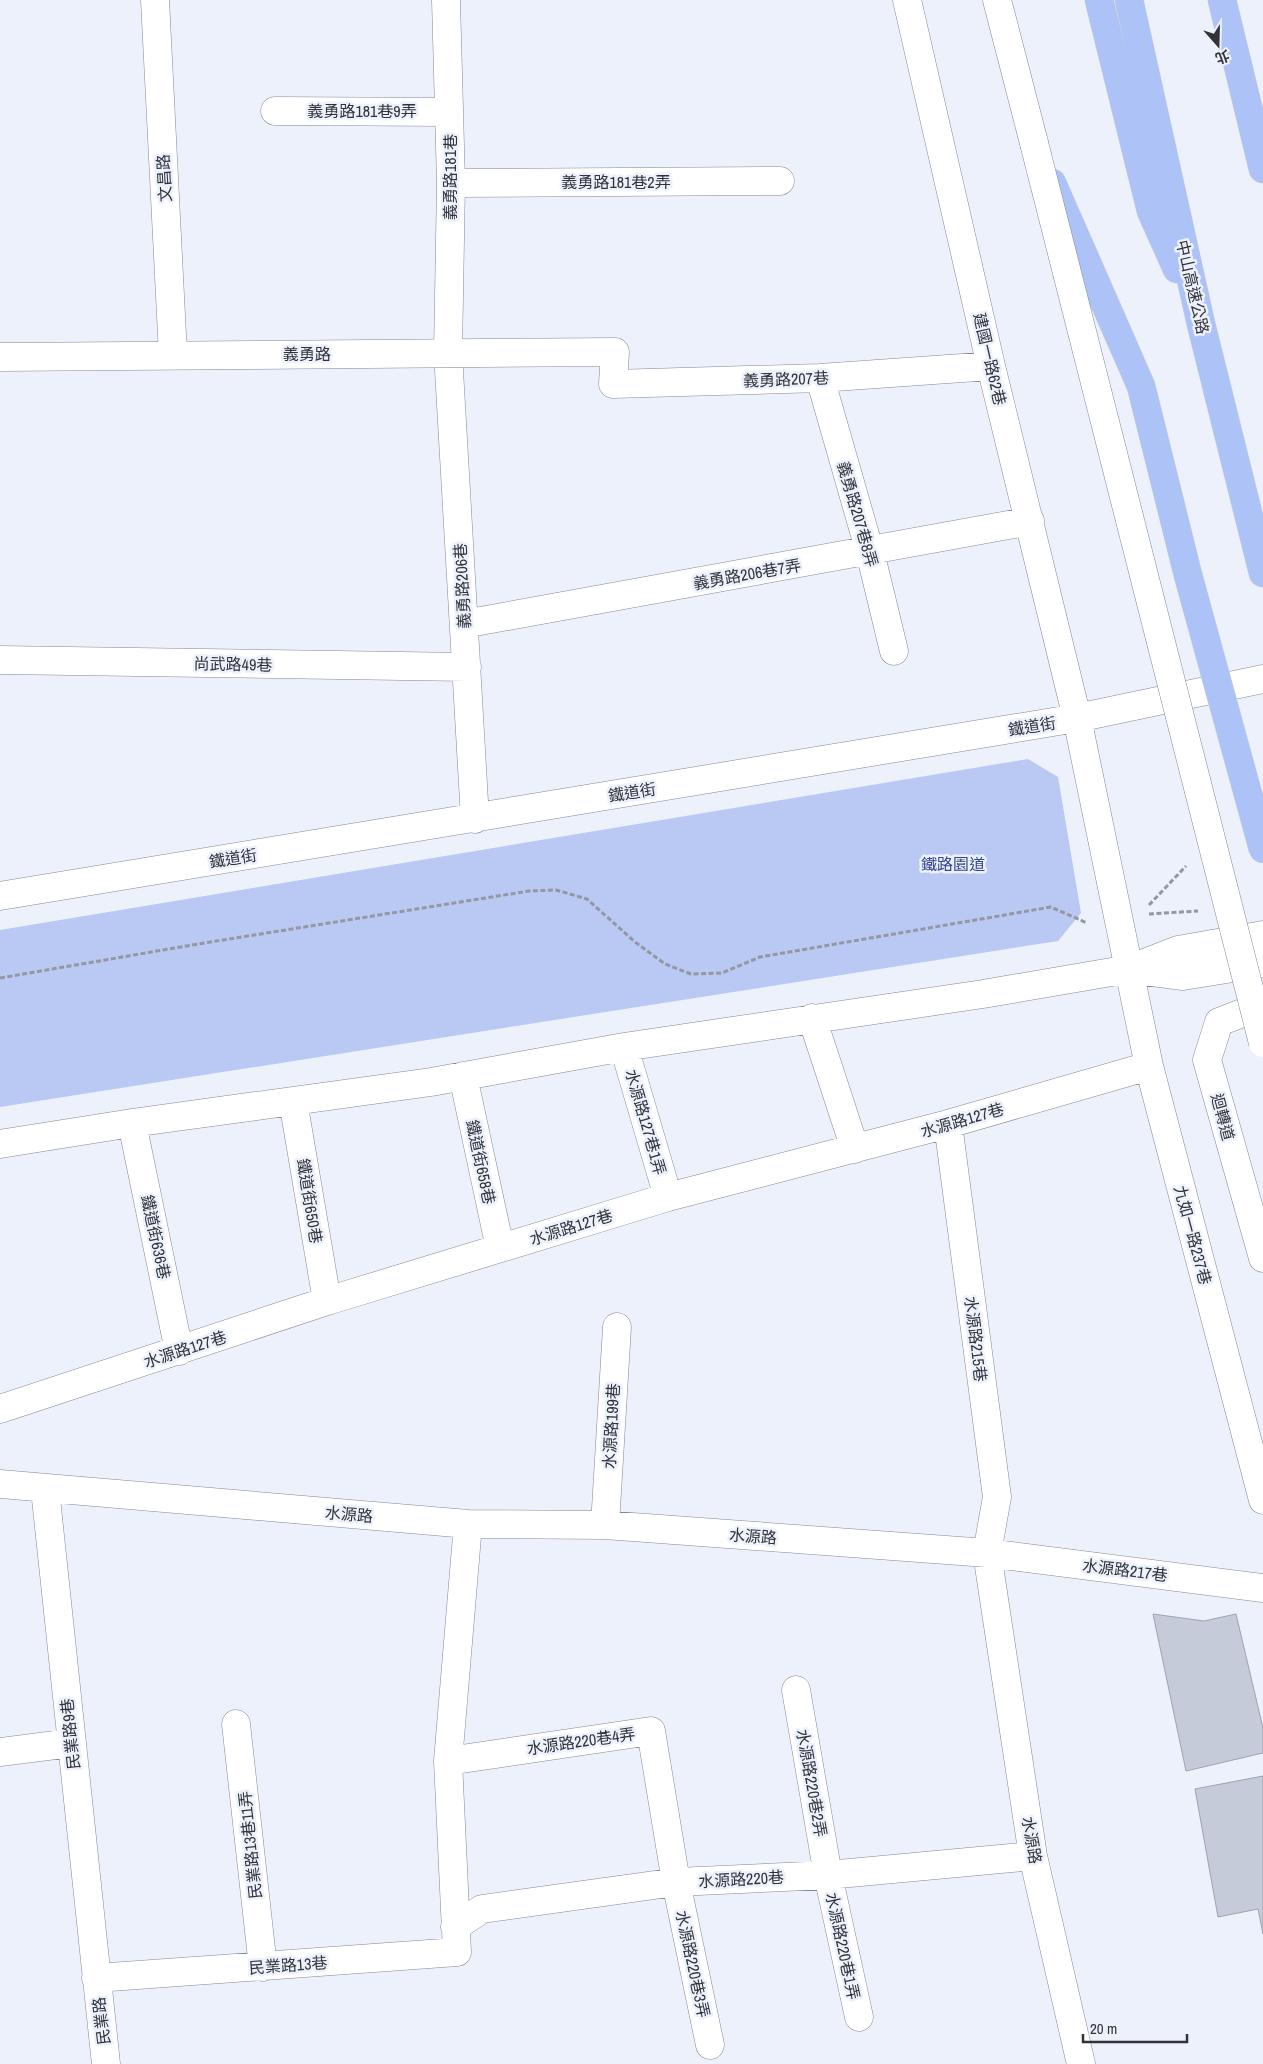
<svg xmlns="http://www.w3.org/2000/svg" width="1263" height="2064" font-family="'Archivo Narrow','Noto Sans TC',sans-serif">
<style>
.green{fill:#b9c9f4}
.building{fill:#c5cbd9;stroke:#9da3b0}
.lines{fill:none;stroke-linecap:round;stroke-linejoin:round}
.minor-casing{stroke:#838895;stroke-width:29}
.highway-casing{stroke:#d2d2d3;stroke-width:29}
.path{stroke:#9497a0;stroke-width:3;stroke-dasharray:5 2.5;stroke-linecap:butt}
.minor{stroke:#fff;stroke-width:28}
.highway{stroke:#adc2f7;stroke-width:28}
.minor-bridge-casing{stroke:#838895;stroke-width:29;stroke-linecap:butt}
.highway-bridge-casing{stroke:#d2d2d3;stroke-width:29;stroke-linecap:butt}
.minor-bridge{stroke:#fff;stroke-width:28}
.highway-bridge{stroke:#adc2f7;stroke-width:28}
.labels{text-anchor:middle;stroke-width:5;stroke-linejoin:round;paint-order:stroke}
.street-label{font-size:16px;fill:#313339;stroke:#ecf1fc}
.park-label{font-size:16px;fill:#32478d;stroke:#ecf1fc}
</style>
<rect width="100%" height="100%" fill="#ecf1fc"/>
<!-- green -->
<path class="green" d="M1028,759L1058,777L1081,913L1058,941L0,1107V930Z"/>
<!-- building -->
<path class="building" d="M1153,1614L1204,1621L1236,1614L1263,1728V1753L1186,1771Z
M1263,1776V1934L1258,1909L1218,1917L1195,1789Z"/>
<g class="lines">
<defs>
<path id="minor" d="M155,0L173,355
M446,0L451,183L448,353L475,819
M907,0L991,366L1077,718L1149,1066L1263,1500
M997,0L1034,143
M275,111L449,112
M451,183L780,181
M0,357L615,352L613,384L820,378L991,366
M820,378L870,552L894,651
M464,624L1030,521
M0,660L467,667
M0,896L1077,718L1263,679
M1130,969L1183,976L1263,963
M1263,1005L1219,1022L1207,1060L1263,1258
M812,1018L855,1149
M624,1047L668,1197
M463,1076L500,1248
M293,1101L327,1301
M132,1123L179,1351
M948,1124L997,1497L987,1553L1033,1856L1081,2064
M0,1144L132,1123L431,1082L624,1047L983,994L1129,969L1178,950L1263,935
M0,1409L327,1301L668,1197L948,1124L1149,1066
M0,1484L468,1524L605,1525L987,1553L1263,1588
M45,1489L106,2064
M605,1525L617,1327
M796,1690L828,1875L859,2017
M236,1724L263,1967
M0,1752L71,1743
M448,1761L651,1731L676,1882L710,2045
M455,1927L482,1909L676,1882L828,1875L1033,1856
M96,1978L457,1952L448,1761L468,1524"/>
<path id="highway" d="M1099,0L1151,211L1177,269
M1129,0L1201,324L1263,573
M1222,0L1263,169
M1052,183L1141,386L1188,575"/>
</defs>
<!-- minor casing -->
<use href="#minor" class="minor-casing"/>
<!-- highway casing -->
<use href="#highway" class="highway-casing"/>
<!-- path -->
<path class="path" d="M1149,905L1186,866
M1149,914L1198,911
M0,978L198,944L529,891L556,890L587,899L635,942L665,964L691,974L722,973L760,957L1051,907L1087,923"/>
<!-- minor -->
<use href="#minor" class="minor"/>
<!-- highway -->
<use href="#highway" class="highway"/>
<defs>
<path id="minor-bridge" d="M1034,143L1263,1043"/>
<path id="highway-bridge" d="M1188,575L1263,849"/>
</defs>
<!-- minor-bridge casing -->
<use href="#minor-bridge" class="minor-bridge-casing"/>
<!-- highway-bridge casing -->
<use href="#highway-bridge" class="highway-bridge-casing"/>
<!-- minor-bridge -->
<use href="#minor-bridge" class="minor-bridge"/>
<!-- highway-bridge -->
<use href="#highway-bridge" class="highway-bridge"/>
</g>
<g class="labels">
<!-- street labels -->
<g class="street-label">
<text x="362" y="117">義勇路181巷9弄</text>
<text transform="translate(450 177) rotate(-90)" y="6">義勇路181巷</text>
<text transform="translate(164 178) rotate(-93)" y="6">文昌路</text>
<text x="616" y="188">義勇路181巷2弄</text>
<text transform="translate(1193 287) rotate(77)" y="6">中山高速公路</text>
<text x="307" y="360">義勇路</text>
<text transform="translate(990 359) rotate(77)" y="6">建國一路62巷</text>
<text transform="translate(786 379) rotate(-2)" y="6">義勇路207巷</text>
<text transform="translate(858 514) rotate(74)" y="6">義勇路207巷8弄</text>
<text transform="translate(747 574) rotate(-10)" y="6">義勇路206巷7弄</text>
<text transform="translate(462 586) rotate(-93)" y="6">義勇路206巷</text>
<text transform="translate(233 664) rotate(1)" y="6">尚武路49巷</text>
<text transform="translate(1032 726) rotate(-9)" y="6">鐵道街</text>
<text transform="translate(632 792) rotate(-9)" y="6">鐵道街</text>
<text transform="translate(233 858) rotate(-9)" y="6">鐵道街</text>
<text transform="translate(1223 1117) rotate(75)" y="6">迴轉道</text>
<text transform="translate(962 1120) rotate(-16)" y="6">水源路127巷</text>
<text transform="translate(646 1122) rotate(74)" y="6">水源路127巷1弄</text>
<text transform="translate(481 1162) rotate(78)" y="6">鐵道街658巷</text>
<text transform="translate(310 1201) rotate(81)" y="6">鐵道街650巷</text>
<text transform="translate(571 1227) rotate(-17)" y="6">水源路127巷</text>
<text transform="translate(1193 1235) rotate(75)" y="6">九如一路237巷</text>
<text transform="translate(156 1237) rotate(78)" y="6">鐵道街636巷</text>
<text transform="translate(976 1339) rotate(83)" y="6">水源路215巷</text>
<text transform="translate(185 1349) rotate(-18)" y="6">水源路127巷</text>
<text transform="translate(611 1426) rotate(-87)" y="6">水源路199巷</text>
<text transform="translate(349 1514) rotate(5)" y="6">水源路</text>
<text transform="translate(753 1536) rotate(4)" y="6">水源路</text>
<text transform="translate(1125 1570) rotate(7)" y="6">水源路217巷</text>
<text transform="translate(70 1734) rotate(-96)" y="6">民業路9巷</text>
<text transform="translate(581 1741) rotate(-8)" y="6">水源路220巷4弄</text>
<text transform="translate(812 1783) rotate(80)" y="6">水源路220巷2弄</text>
<text transform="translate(1032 1840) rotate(80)" y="6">水源路</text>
<text transform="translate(250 1845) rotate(-96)" y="6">民業路13巷11弄</text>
<text transform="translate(741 1879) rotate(-3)" y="6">水源路220巷</text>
<text transform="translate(843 1946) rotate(78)" y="6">水源路220巷1弄</text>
<text transform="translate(693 1964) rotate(78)" y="6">水源路220巷3弄</text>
<text transform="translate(288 1965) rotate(-4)" y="6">民業路13巷</text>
<text transform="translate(101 2021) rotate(-97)" y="6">民業路</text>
</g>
<!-- park labels -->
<g class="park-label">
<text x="953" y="870">鐵路園道</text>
</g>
</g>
<!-- north arrow -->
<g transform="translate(1218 45) rotate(160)" stroke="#ecf1fc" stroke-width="4" paint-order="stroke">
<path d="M0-4L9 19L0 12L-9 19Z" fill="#313339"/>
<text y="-8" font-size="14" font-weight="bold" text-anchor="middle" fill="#313339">北</text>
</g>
<!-- scale -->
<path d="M1083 2034v8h104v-8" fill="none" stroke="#313339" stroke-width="2.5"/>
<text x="1090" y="2034" font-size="15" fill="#313339" stroke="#ecf1fc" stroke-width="4" paint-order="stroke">20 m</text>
</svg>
